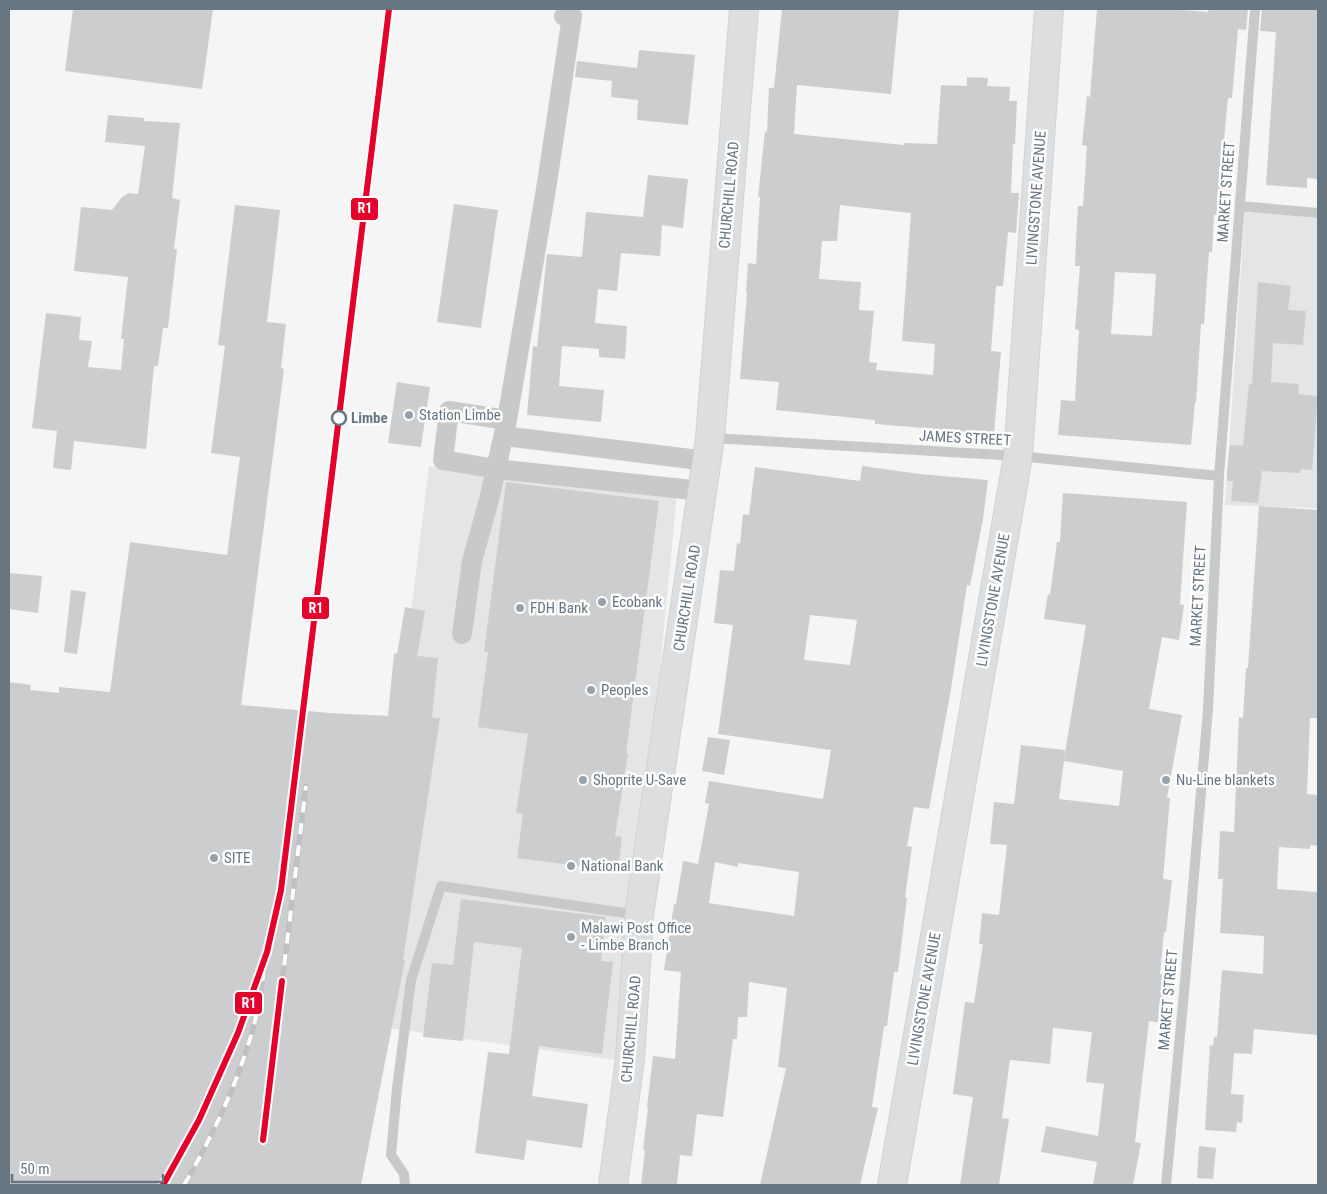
<svg xmlns="http://www.w3.org/2000/svg" width="1327" height="1194" font-family="'Roboto Condensed',sans-serif">
<style>
.built{fill:#e4e5e6}
.building{fill:#cccdce;fill-rule:evenodd}
.lines{fill:none;stroke-linecap:round;stroke-linejoin:round}
.highway-casing{stroke:#d1d2d2;stroke-width:30}
.lane{stroke:#c8caca;stroke-width:10}
.street{stroke:#c8caca;stroke-width:20}
.highway{stroke:#dddedf;stroke-width:28}
.rail-casing{stroke:#bfc0c1;stroke-width:5.5}
.rail{stroke:#fff;stroke-width:4;stroke-dasharray:11;stroke-linecap:butt}
.rail-1-casing{stroke:#fff;stroke-width:10}
.rail-1{stroke:#e4002b;stroke-width:6}
.poi-dot{fill:#99a2aa;stroke:#fff;stroke-width:2}
.stop-dot{fill:#fff;stroke:#687682;stroke-width:2.5}
.labels{text-anchor:middle;stroke-width:5;stroke-linejoin:round;paint-order:stroke}
.street-label{font-size:15px;fill:#687682;stroke:#fff}
.poi-label{font-size:15px;fill:#687682;stroke:#fff;text-anchor:start}
.stop-label{font-size:15px;font-weight:bold;fill:#687682;stroke:#fff;text-anchor:start}
.line-badge{stroke:#fff;stroke-width:2}
.badge-label{font-size:14px;text-anchor:middle;font-weight:bold;fill:#fff}
</style>
<rect width="100%" height="100%" fill="#f5f5f5"/>
<!-- built -->
<path class="built" d="M1245,211L1318,218V508L1225,505Z
M429,466L677,494L622,1061L360,1024Z"/>
<!-- building -->
<path class="building" d="M73,9H213L202,89L65,71Z
M782,9H899L891,94L797,85L794,134L904,145V143L937,144L941,85L967,86V77L988,78L987,86L1010,87L1009,101H1017L1015,144H1013L1011,193H1019L1016,233L1008,232L1003,286H996L991,351L1001,352L994,434L875,424V420L776,410L779,382L740,379L747,293H746L748,263L756,264L760,197H758L765,131L767,132L769,88H774ZM840,205L911,213L902,341L935,344L933,375L876,370L877,363L869,362L874,311L859,310L861,282L819,279L822,241H837Z
M1097,9H1168L1208,12L1209,9H1248L1246,30L1238,29L1232,98H1228L1222,161H1223L1219,215H1214L1212,252H1209L1204,324H1201L1196,402H1195L1191,445L1058,435L1061,400L1075,401L1079,330L1075,329L1080,266H1075L1076,240L1078,206H1083L1087,146L1082,145L1087,96L1090,97ZM1115,272L1156,274L1152,336L1111,334Z
M1262,9H1318V179L1307,178V188L1266,185L1276,32L1260,31Z
M639,50L695,55L688,125L637,120L638,100L611,97L612,81L575,77L577,61L637,68Z
M108,115L144,118V121L180,123L172,198L180,200L174,249H177L168,328H163L158,366H154L146,449L74,441L71,470L53,468L57,431L32,428L46,313L81,317L79,340L92,341L88,367L121,370L124,339H121L128,277L74,271L81,207L112,210L122,197L129,193L138,194L145,146L105,142Z
M648,175L688,179L683,228L662,225L660,256L621,253L617,291L598,289L595,323L627,326L625,359L599,357V349L562,346L559,386L604,390L601,422L527,415L533,346L537,347L547,254L582,257L586,212L643,217Z
M454,204L498,210L481,328L437,322Z
M235,205L280,210L267,322L286,324L281,368L284,369L241,705L330,713L388,716L394,653L397,654L405,607L425,611L417,656L438,658L432,718H440L403,960H405L361,1185H9V682L31,685L30,690L59,693V687L110,692L130,542L227,555L240,457L211,453L225,346L218,345Z
M1258,282L1291,286L1288,310L1306,311L1303,345L1273,343L1271,382L1299,384L1298,394L1318,396L1312,470L1301,469L1300,473L1262,471L1258,503L1231,501L1233,481H1227V472L1230,445L1243,446L1249,384H1252Z
M397,382L430,387L421,447L388,443Z
M862,466L920,474L988,480L983,519L970,586L967,585L951,689L929,809L914,807L907,846L912,847L905,897L907,898L898,972H894L887,1026H884L872,1107L878,1108L860,1185H760L786,1068L778,1067L787,988L749,982L747,1017H738L737,1039H733L723,1117L697,1114L692,1156L680,1155L677,1185H641L645,1150H643L648,1108L647,1107L653,1056L675,1059L681,972L664,970L674,904H676L683,861L698,864L709,804L705,803L709,781L823,799L831,750L718,734L733,625L714,623L720,570L734,571L737,543L740,544L743,514L749,515L755,467L860,481ZM810,615L857,620L850,665L804,660ZM715,862L738,867V863L799,872L794,916L709,903Z
M506,482L659,501L635,683L626,754H628L615,836L622,837L618,871L517,858L523,814L516,813L528,734L478,727L488,652H484Z
M1063,493L1187,502L1180,604L1184,605L1179,640L1162,637L1149,709L1182,715L1167,798H1170L1163,879L1172,880L1166,932H1164L1160,974L1169,976L1163,1023L1149,1021L1135,1142L1141,1143L1133,1185H1093L1097,1162L1041,1152L1046,1126L1098,1136L1104,1084L1086,1082L1092,1032L1053,1028L1050,1064L1010,1060L1002,1118L1009,1119L999,1185H960L973,1097L953,1094L965,1002L974,1003L983,944H979L982,913L999,915L1007,845L990,844L994,802L1014,804L1021,745L1065,750L1064,759L1086,625L1044,619L1048,594L1050,595L1057,542H1060ZM1064,761L1123,771L1119,806L1059,799Z
M1259,506L1318,510V718H1310L1307,794L1318,795V846L1310,845V849L1279,847L1277,889L1318,892V1035L1254,1029L1252,1054L1234,1053L1231,1094L1244,1095L1242,1123L1237,1122L1236,1132L1205,1130L1210,1045L1213,1046L1214,1037H1217L1222,970L1263,974L1264,936L1220,933L1223,879H1218L1220,831L1234,832L1239,717L1243,718L1246,668H1248Z
M9,573L42,576L38,613L9,609Z
M71,590L86,592L77,654L64,652Z
M708,737L730,740L724,775L702,771Z
M461,899L606,917L601,961L613,962L602,1054L539,1046L532,1096L588,1104L582,1148L527,1140L524,1160L475,1153L488,1052L509,1054L522,948L474,942L463,1041L423,1037L432,963L453,965Z
M1199,1146L1216,1148L1213,1179L1197,1178Z"/>
<g class="lines">
<defs>
<path id="highway" d="M613,1185L630,1059L639,915L710,438L744,9
M892,1185L1018,456L1049,9"/>
</defs>
<!-- highway casing -->
<use href="#highway" class="highway-casing"/>
<!-- lane -->
<path class="lane" d="M1240,206L1318,213
M711,438L1018,456L1219,476
M405,1185L404,1174L391,1155L397,1088L411,980L441,886L638,915
M1166,1185L1185,982L1208,709L1219,476L1255,9"/>
<!-- street -->
<path class="street" d="M507,420L449,411L443,460L496,469L702,491
M504,436L707,461
M462,634L472,561L489,500L507,420L547,183L572,16H564"/>
<!-- highway -->
<use href="#highway" class="highway"/>
<defs>
<path id="rail" d="M263,1140L306,786
M184,1185C211,1139 234,1091 250,1039C259,1011 262,980 267,952"/>
</defs>
<!-- rail casing -->
<use href="#rail" class="rail-casing"/>
<!-- rail -->
<use href="#rail" class="rail"/>
<defs>
<path id="rail-1" d="M263,1140L282,981
M163,1185L199,1120L238,1033L267,952L281,890L389,9"/>
</defs>
<!-- rail-1 casing -->
<use href="#rail-1" class="rail-1-casing"/>
<!-- rail-1 -->
<use href="#rail-1" class="rail-1"/>
</g>
<!-- markers -->
<g class="poi-dot">
<circle cx="409" cy="415" r="5"/>
<circle cx="602" cy="602" r="5"/>
<circle cx="520" cy="608" r="5"/>
<circle cx="591" cy="690" r="5"/>
<circle cx="583" cy="780" r="5"/>
<circle cx="1166" cy="780" r="5"/>
<circle cx="214" cy="858" r="5"/>
<circle cx="571" cy="866" r="5"/>
<circle cx="571" cy="937" r="5"/>
</g>
<circle class="stop-dot" cx="339" cy="418" r="7"/>
<g class="labels">
<!-- street labels -->
<g class="street-label">
<text transform="translate(1226 192) rotate(-86)" y="5">MARKET STREET</text>
<text transform="translate(729 195) rotate(-85)" y="5">CHURCHILL ROAD</text>
<text transform="translate(1036 198) rotate(-86)" y="5">LIVINGSTONE AVENUE</text>
<text transform="translate(965 438) rotate(3)" y="5">JAMES STREET</text>
<text transform="translate(1198 596) rotate(-87)" y="5">MARKET STREET</text>
<text transform="translate(687 598) rotate(-81)" y="5">CHURCHILL ROAD</text>
<text transform="translate(993 600) rotate(-80)" y="5">LIVINGSTONE AVENUE</text>
<text transform="translate(924 999) rotate(-80)" y="5">LIVINGSTONE AVENUE</text>
<text transform="translate(1168 1000) rotate(-85)" y="5">MARKET STREET</text>
<text transform="translate(631 1029) rotate(-85)" y="5">CHURCHILL ROAD</text>
</g>
<!-- poi labels -->
<g class="poi-label">
<text x="419" y="420">Station Limbe</text>
<text x="612" y="607">Ecobank</text>
<text x="530" y="613">FDH Bank</text>
<text x="601" y="695">Peoples</text>
<text x="593" y="785">Shoprite U-Save</text>
<text x="1176" y="785">Nu-Line blankets</text>
<text x="224" y="863">SITE</text>
<text x="581" y="871">National Bank</text>
<text x="581" y="933">Malawi Post Office<tspan x="581" dy="17">- Limbe Branch</tspan></text>
</g>
<!-- stop labels -->
<g class="stop-label">
<text x="351" y="423">Limbe</text>
</g>
</g>
<g class="line-badge">
<rect x="350" y="197" width="29" height="24" rx="5" fill="#e4002b"/>
<rect x="301" y="596" width="29" height="24" rx="5" fill="#e4002b"/>
<rect x="234" y="991" width="29" height="24" rx="5" fill="#e4002b"/>
</g>
<g class="badge-label">
<text x="365" y="213">R1</text>
<text x="316" y="613">R1</text>
<text x="249" y="1008">R1</text>
</g>
<!-- border -->
<rect width="1327" height="1194" fill="none" stroke="#687682" stroke-width="20"/>
<!-- scale -->
<path d="M12 1174v8h151v-8" fill="none" stroke="#687682" stroke-width="2.5"/>
<text x="20" y="1174" font-size="15" fill="#687682" stroke="#ffffff" stroke-width="4" paint-order="stroke">50 m</text>
</svg>
